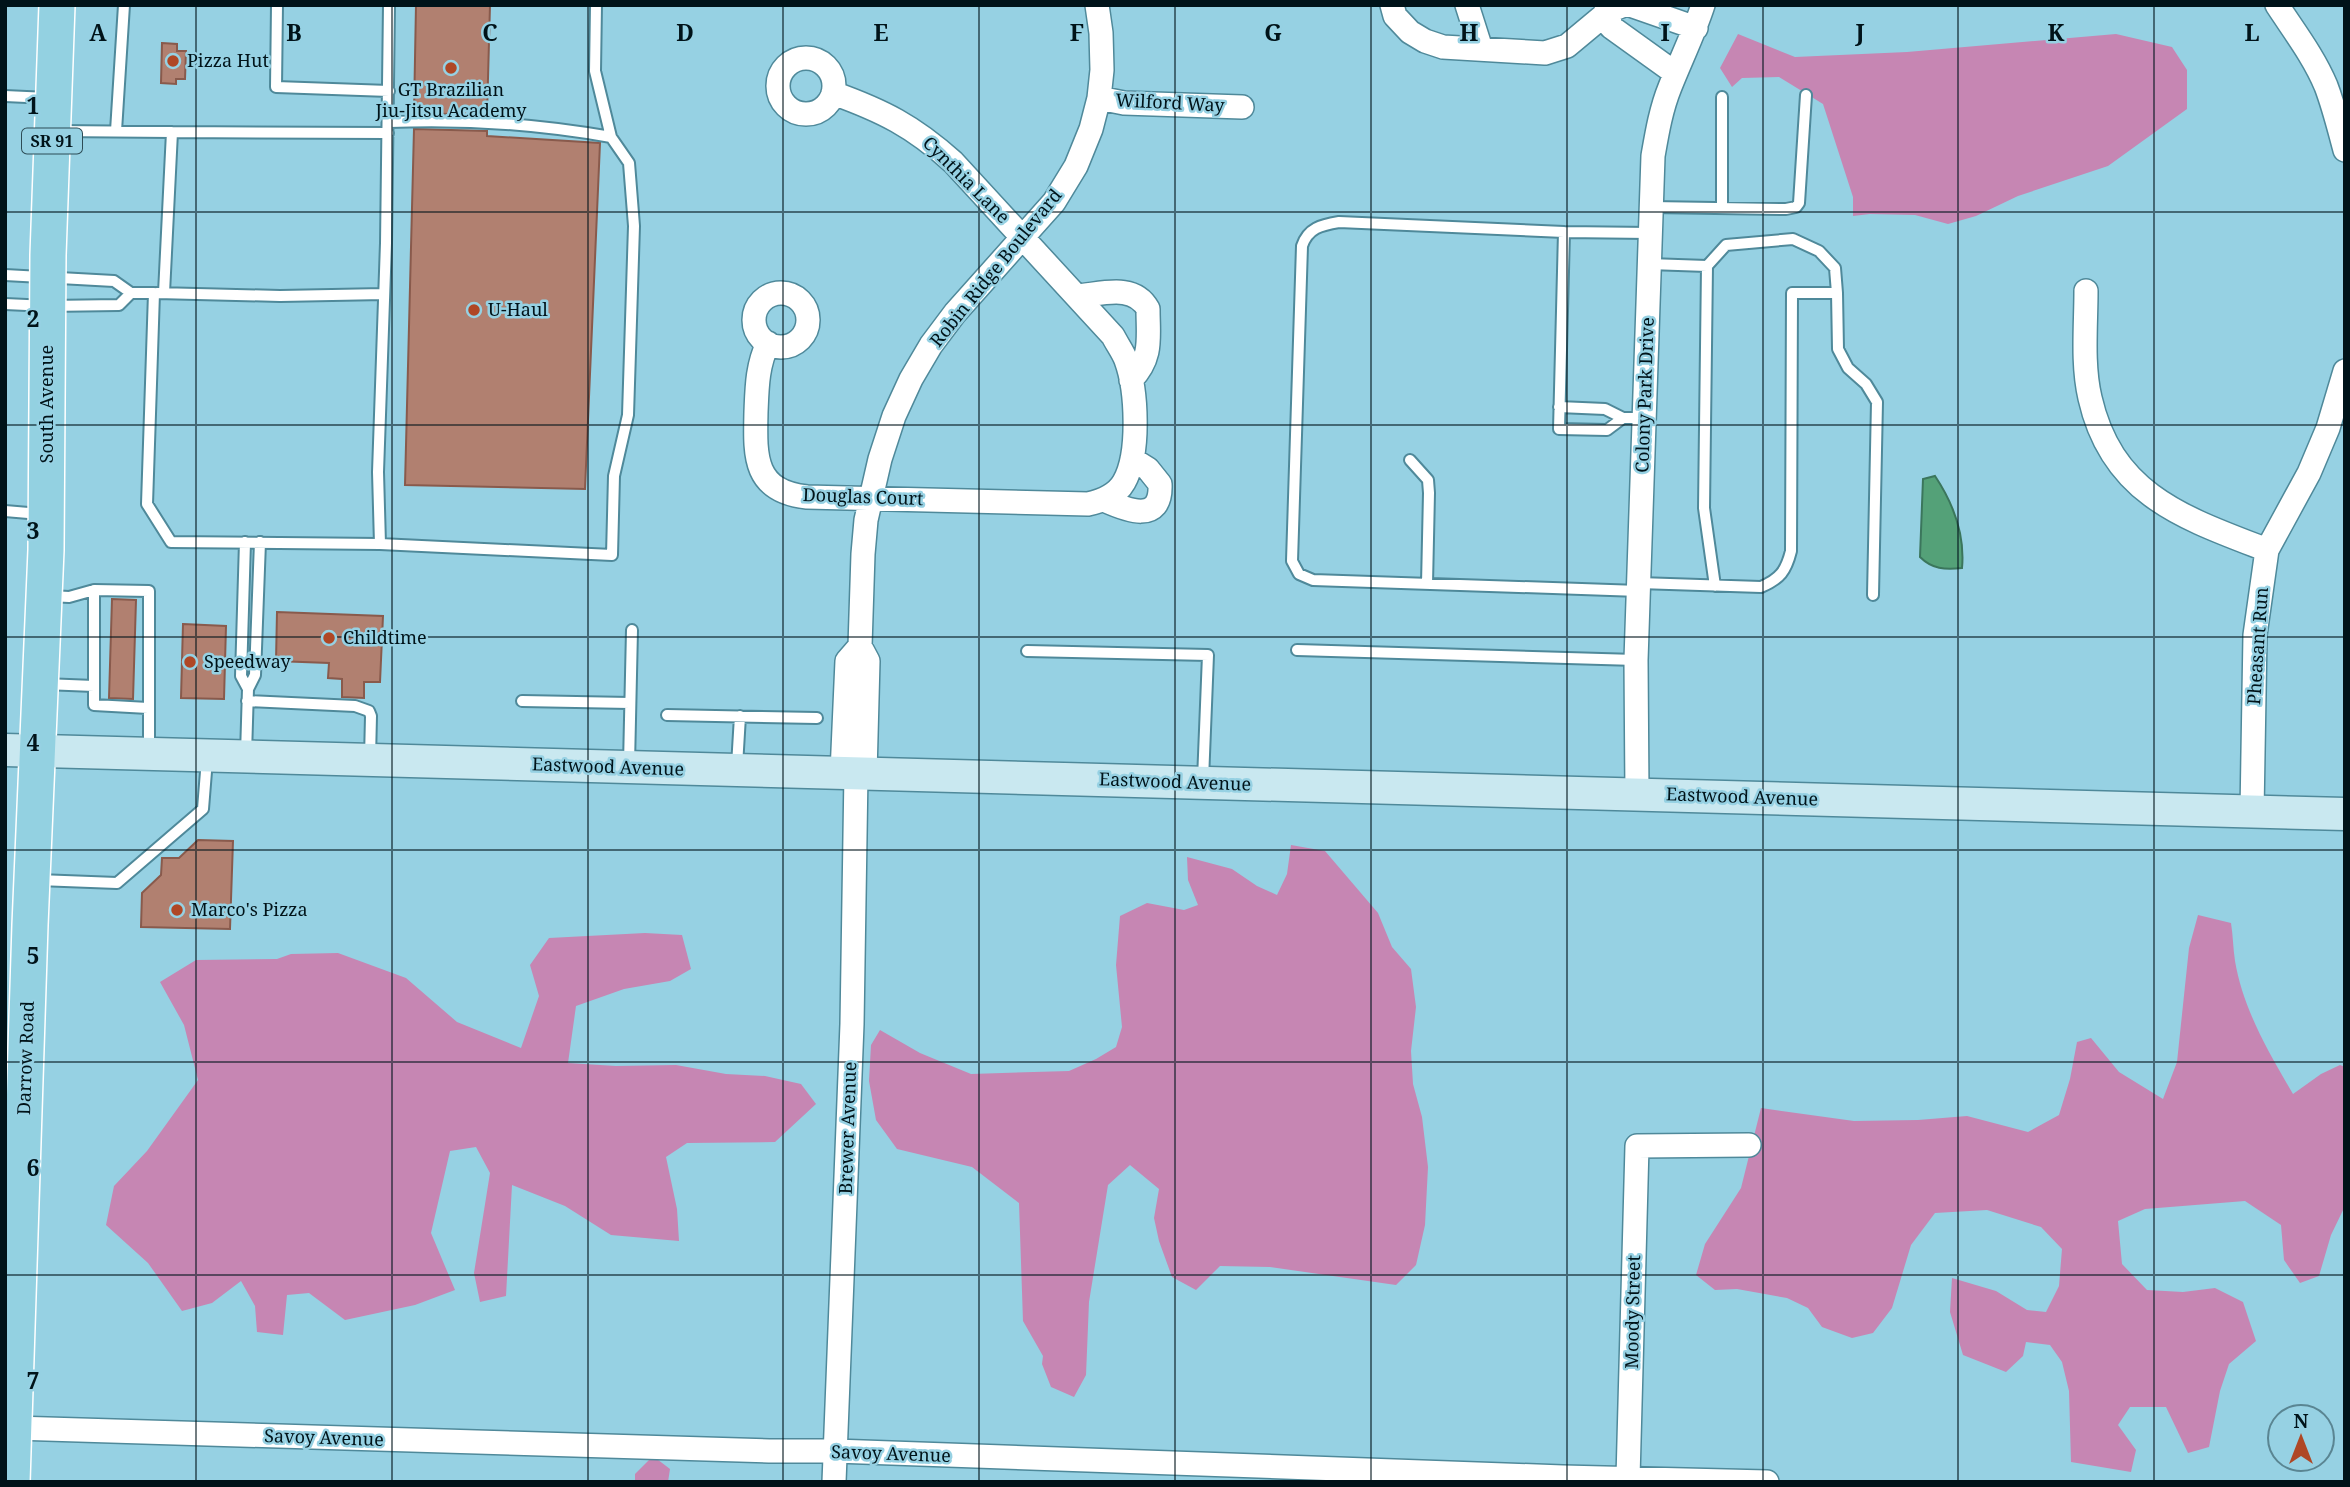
<svg xmlns="http://www.w3.org/2000/svg" width="2350" height="1487" font-family="'Noto Serif',serif">
<style>
.green{fill:#c686b3}
.water{fill:#54a178;stroke:#3b765c;stroke-width:2}
.building{fill:#b18070;stroke:#895a4c;stroke-width:2}
.lines{fill:none;stroke-linecap:round;stroke-linejoin:round}
.lane-casing{stroke:#4f899a;stroke-width:14}
.street-casing{stroke:#4f899a;stroke-width:26}
.secondary-casing{stroke:#4f899a;stroke-width:35}
.primary-casing{stroke:#fff;stroke-width:38}
.lane{stroke:#fff;stroke-width:10}
.street{stroke:#fff;stroke-width:23}
.secondary{stroke:#c9e8f0;stroke-width:32}
.primary{stroke:#93d1e1;stroke-width:35}
.grid{fill:none;stroke:#001319;stroke-width:2;stroke-opacity:0.55}
.poi-dot{fill:#af4725;stroke:#96d1e3;stroke-width:2.5}
.labels{text-anchor:middle;stroke-width:5;stroke-linejoin:round;paint-order:stroke}
.shield{fill:#96d1e3;stroke:#2d4c56;stroke-width:2}
.shield-label{font-size:16px;font-weight:bold;fill:#001319}
.poi-label{font-size:18px;fill:#001319;stroke:#96d1e3;text-anchor:start}
.street-label{font-size:18px;fill:#001319;stroke:#96d1e3}
.grid-label{font-size:23px;text-anchor:middle;font-weight:bold;fill:#001319;stroke:#96d1e3;stroke-width:5;stroke-linejoin:round;paint-order:stroke}
</style>
<rect width="100%" height="100%" fill="#96d1e3"/>
<!-- green -->
<path class="green" d="M1738,34L1795,57L1907,52L2116,34L2172,47L2187,70V109L2108,166L2018,196L1976,216L1948,224L1915,215L1870,214L1853,216V197L1823,104L1779,77L1742,78L1732,87L1720,68Z
M1291,845L1325,851L1378,913L1392,947L1411,969L1416,1007L1411,1051L1413,1084L1422,1117L1428,1167L1425,1225L1416,1265L1396,1285L1270,1267L1220,1266L1196,1290L1172,1277L1159,1241L1154,1218L1159,1189L1130,1165L1108,1185L1089,1302L1086,1375L1074,1397L1051,1387L1042,1364L1043,1356L1023,1321L1019,1203L972,1167L897,1149L876,1120L869,1081L871,1045L880,1030L920,1053L971,1074L1069,1071L1096,1059L1116,1047L1122,1027L1116,965L1120,916L1147,903L1184,910L1198,905L1188,880L1187,857L1232,869L1257,886L1277,895L1287,874Z
M2198,915L2231,923C2233,935 2233,948 2235,961C2243,1009 2269,1053 2293,1094L2321,1074L2340,1065L2345,1067V1206L2331,1235L2319,1276L2300,1283L2284,1260L2281,1225L2245,1201L2145,1209L2118,1221L2122,1264L2147,1290L2183,1292L2215,1288L2243,1302L2256,1341L2229,1364L2220,1391L2209,1447L2188,1453L2166,1407H2130L2118,1425L2136,1450L2131,1472L2071,1462L2069,1391L2062,1362L2050,1345L2026,1342L2023,1356L2006,1372L1963,1355L1950,1312L1952,1278L1996,1291L2027,1310L2046,1312L2059,1286L2062,1249L2041,1227L1987,1210L1935,1213L1911,1245L1892,1308L1873,1333L1852,1338L1822,1327L1808,1308L1787,1298L1737,1289L1715,1290L1696,1275L1705,1244L1741,1188L1761,1108L1854,1121L1918,1120L1967,1116L2028,1132L2059,1115L2070,1079L2077,1042L2091,1038L2119,1072L2163,1099L2177,1062L2189,948Z
M645,933L682,935L691,969L670,981L624,989L576,1006L568,1063L616,1066L676,1065L726,1074L765,1076L801,1084L816,1104L775,1142L687,1143L666,1157L677,1209L679,1241L611,1235L565,1206L512,1185L506,1296L480,1302L474,1273L490,1173L476,1147L450,1151L431,1233L455,1290L415,1305L345,1320L309,1293L287,1295L283,1335L257,1332L255,1306L241,1281L212,1303L182,1311L148,1263L106,1225L114,1186L147,1151L198,1080L184,1025L160,982L196,960L277,959L291,954L338,953L406,978L457,1022L521,1048L539,996L530,965L549,938Z
M653,1456L670,1469L668,1482H635V1474Z"/>
<!-- water -->
<path class="water" d="M1935,476C1953,503 1965,535 1962,568C1945,570 1932,569 1920,557L1923,479Z"/>
<!-- building -->
<path class="building" d="M416,5H490L487,115L414,113Z
M162,43L177,44V51H186L185,79H176V84L161,83Z
M414,129L487,131V136L600,143L585,489L405,485Z
M112,599L136,600L133,699L109,698Z
M277,612L383,616L380,682H364V698L342,697V679L328,678L329,663L276,661Z
M183,624L226,626L224,699L181,698Z
M198,840L233,841L230,929L141,927L142,893L161,875L162,858H179Z"/>
<g class="lines">
<defs>
<path id="lane" d="M277,5L276,87L389,91
M596,5L595,71L611,137
M5,96L48,98
M1722,97V208
M56,131L172,132L164,293
M116,131L124,5
M172,132L388,133
M1651,207L1786,209L1796,207L1799,203L1806,95
M1564,232L1650,233
M1649,264L1707,266
M5,275L114,281L131,293H154L147,504L171,542L380,544L378,472L386,243L389,5
M157,293L280,296L384,294
M5,304L48,306L119,305L131,293
M1559,407L1605,409L1623,418H1645
M1623,418L1607,430L1559,429L1564,232L1339,222C1321,225 1308,228 1302,246L1292,561L1299,574L1313,580L1639,591
M1410,460L1428,480L1429,493L1427,584
M5,511L40,514
M245,542L241,676L248,689
M380,544L612,555L614,476L628,415L634,226L629,163L611,137C538,124 463,119 389,122
M1639,583L1761,587C1780,579 1786,571 1791,551L1792,293H1837L1838,349L1848,368L1866,384L1877,402L1873,595
M1715,586L1704,508L1707,266L1726,245L1793,239L1819,251L1835,268L1837,293
M50,596L69,597L94,590L149,591V752
M1297,650L1636,660
M1027,651L1208,655L1203,780
M44,684L94,686V590
M94,686V705L148,708
M247,701L355,706L369,711L371,716L370,758
M522,701L630,703
M667,715L817,718
M246,754L248,689L255,675L260,542
M629,764L632,630
M737,766L740,716
M38,880L117,883L203,809L207,759"/>
<path id="street" d="M1392,5L1395,16L1410,32L1425,41L1443,47L1545,53L1567,46L1609,11L1624,5
M1467,5L1481,49
M1606,5L1611,27L1675,73
M1630,5L1696,28
M2277,5C2294,31 2314,57 2326,86C2334,107 2339,128 2345,150
M778 86a28 28 0 1 1 56 0a28 28 0 1 1-56 0Z
M1099,98L1124,103L1242,107
M2086,291C2086,326 2082,364 2090,398C2112,495 2184,518 2267,550
M754 320a27 27 0 1 1 54 0a27 27 0 1 1-54 0Z
M1078,296C1102,294 1134,283 1148,309C1148,338 1153,357 1131,380
M768,343C757,366 757,388 756,412C755,456 753,491 807,497L1088,504C1102,501 1116,496 1124,482C1140,454 1137,390 1126,360C1123,352 1117,344 1113,336L953,162C913,126 883,111 833,93
M1104,500C1126,510 1162,525 1160,484L1148,469L1132,459
M860,646L868,661L865,774
M842,773L847,661L860,646L863,554L866,520L880,459L894,416L911,379L931,345L955,313L1054,202L1076,166L1091,129L1099,98L1102,70L1101,33L1097,5
M1637,794L1636,660L1653,156C1657,133 1661,109 1670,87C1681,59 1694,33 1703,5
M2252,812L2255,635L2267,550L2309,473L2328,428L2345,371
M14,1428L769,1451H835L1563,1477L1767,1482
M1628,1478L1637,1146L1749,1145
M834,1482L852,1024L856,773"/>
<path id="secondary" d="M5,750L2345,814"/>
<path id="primary" d="M12,1482L30,925L46,550L48,255L57,5"/>
</defs>
<!-- lane casing -->
<use href="#lane" class="lane-casing"/>
<!-- street casing -->
<use href="#street" class="street-casing"/>
<!-- secondary casing -->
<use href="#secondary" class="secondary-casing"/>
<!-- primary casing -->
<use href="#primary" class="primary-casing"/>
<!-- lane -->
<use href="#lane" class="lane"/>
<!-- street -->
<use href="#street" class="street"/>
<!-- secondary -->
<use href="#secondary" class="secondary"/>
<!-- primary -->
<use href="#primary" class="primary"/>
</g>
<!-- grid -->
<path class="grid" d="M196,5V1482M392,5V1482M588,5V1482M783,5V1482M979,5V1482M1175,5V1482M1371,5V1482M1567,5V1482M1763,5V1482M1958,5V1482M2154,5V1482M5,212H2345M5,425H2345M5,637H2345M5,850H2345M5,1062H2345M5,1275H2345"/>
<!-- markers -->
<g class="poi-dot">
<circle cx="173" cy="61" r="7"/>
<circle cx="451" cy="68" r="7"/>
<circle cx="474" cy="310" r="7"/>
<circle cx="329" cy="638" r="7"/>
<circle cx="190" cy="662" r="7"/>
<circle cx="177" cy="910" r="7"/>
</g>
<g class="labels">
<!-- shield labels -->
<rect class="shield" x="22" y="128.5" width="60" height="25" rx="5"/>
<g class="shield-label">
<text x="52" y="147">SR 91</text>
</g>
<!-- poi labels -->
<g class="poi-label">
<text x="187" y="67">Pizza Hut</text>
<text x="451" y="96" text-anchor="middle">GT Brazilian<tspan x="451" dy="21">Jiu-Jitsu Academy</tspan></text>
<text x="488" y="316">U-Haul</text>
<text x="343" y="644">Childtime</text>
<text x="204" y="668">Speedway</text>
<text x="191" y="916">Marco's Pizza</text>
</g>
<!-- street labels -->
<g class="street-label">
<text transform="translate(1170 103) rotate(3)" y="6">Wilford Way</text>
<text transform="translate(966 180) rotate(45)" y="6">Cynthia Lane</text>
<text transform="translate(996 268) rotate(-51)" y="6">Robin Ridge Boulevard</text>
<text transform="translate(1645 395) rotate(-88)" y="6">Colony Park Drive</text>
<text transform="translate(47 404) rotate(-90)" y="6">South Avenue</text>
<text transform="translate(863 497) rotate(2)" y="6">Douglas Court</text>
<text transform="translate(2258 646) rotate(-86)" y="6">Pheasant Run</text>
<text transform="translate(608 767) rotate(2)" y="6">Eastwood Avenue</text>
<text transform="translate(1175 782) rotate(2)" y="6">Eastwood Avenue</text>
<text transform="translate(1742 797) rotate(2)" y="6">Eastwood Avenue</text>
<text transform="translate(26 1058) rotate(-88)" y="6">Darrow Road</text>
<text transform="translate(848 1128) rotate(-88)" y="6">Brewer Avenue</text>
<text transform="translate(1633 1312) rotate(-89)" y="6">Moody Street</text>
<text transform="translate(324 1438) rotate(2)" y="6">Savoy Avenue</text>
<text transform="translate(891 1454) rotate(2)" y="6">Savoy Avenue</text>
</g>
</g>
<g class="grid-label">
<text x="98" y="41">A</text>
<text x="294" y="41">B</text>
<text x="490" y="41">C</text>
<text x="685" y="41">D</text>
<text x="881" y="41">E</text>
<text x="1077" y="41">F</text>
<text x="1273" y="41">G</text>
<text x="1469" y="41">H</text>
<text x="1665" y="41">I</text>
<text x="1860" y="41">J</text>
<text x="2056" y="41">K</text>
<text x="2252" y="41">L</text>
<text x="33" y="114">1</text>
<text x="33" y="327">2</text>
<text x="33" y="539">3</text>
<text x="33" y="751">4</text>
<text x="33" y="964">5</text>
<text x="33" y="1176">6</text>
<text x="33" y="1389">7</text>
</g>
<!-- border -->
<rect width="2350" height="1487" fill="none" stroke="#001319" stroke-width="14"/>
<!-- north arrow -->
<g transform="translate(2301 1438)"><circle r="33" fill="#96d1e3" stroke="#5a8592" stroke-width="2"/>
<path d="M0-5L12 26L0 18L-12 26Z" fill="#af4725"/>
<text y="-10" font-size="19" font-weight="bold" text-anchor="middle" fill="#001319">N</text>
</g>
</svg>
